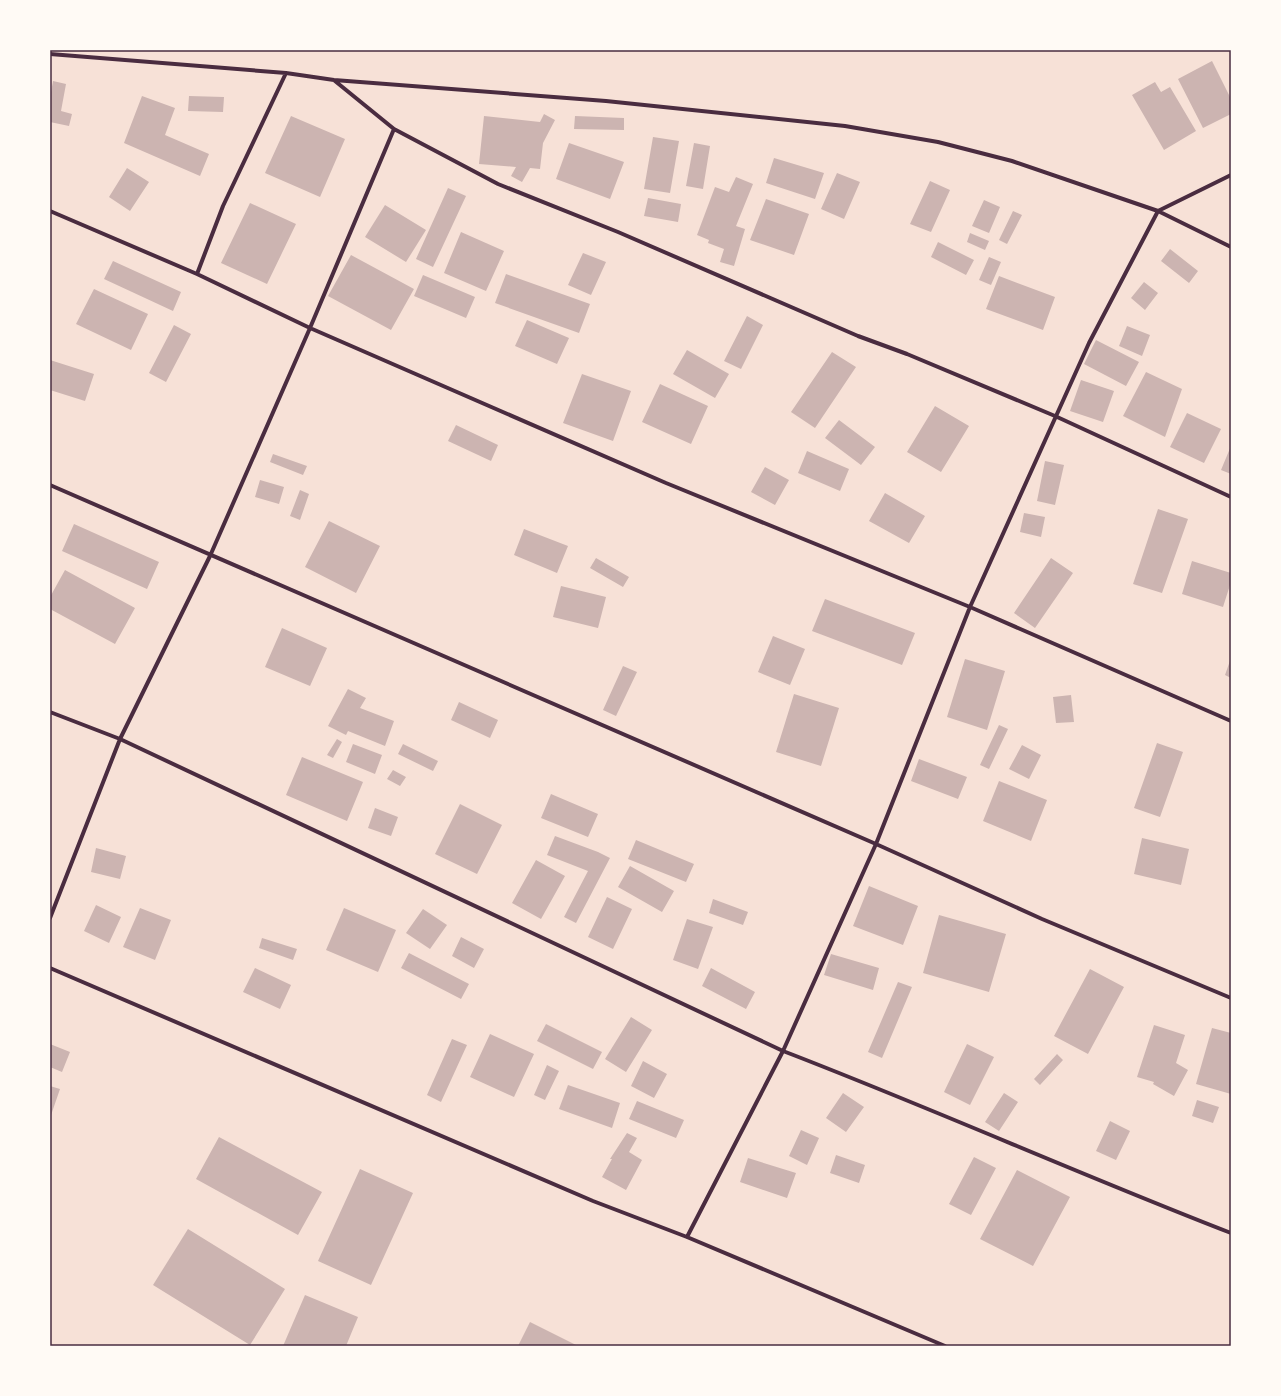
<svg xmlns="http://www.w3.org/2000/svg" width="1281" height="1396" font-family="Rubik,sans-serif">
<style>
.building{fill:#ccb4b1}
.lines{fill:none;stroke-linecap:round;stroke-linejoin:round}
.minor{stroke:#4a2c40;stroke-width:4}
.neatline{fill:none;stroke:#4a2c40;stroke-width:1.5}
</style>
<rect width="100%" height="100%" fill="#f7e1d7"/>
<!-- building -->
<path class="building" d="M1212,61L1231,99V114L1203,128L1178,79Z
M53,81L66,84L61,111L72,114L69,126L50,122V98Z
M1155,82L1161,92L1170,87L1196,131L1164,150L1132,95Z
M142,96L175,108L165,135L209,154L200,176L124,143Z
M189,96L224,97L223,112L188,111Z
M544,114L555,120L543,143L540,169L530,168L522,182L511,176L516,167L479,164L484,116L540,122Z
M291,116L345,139L320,197L265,173Z
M575,116L624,118V130L574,129Z
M653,137L679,141L670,193L644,189Z
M569,143L624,162L610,199L556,179Z
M694,143L710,146L703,189L686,186Z
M774,158L824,173L815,199L766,183Z
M127,168L149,182L130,211L109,197Z
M837,173L860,182L844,219L821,209Z
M736,177L753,184L736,226L745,229L734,266L720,262L724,249L708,243L709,240L697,235L715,187L729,192Z
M930,181L950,190L931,232L910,224Z
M448,188L466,196L433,267L416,259Z
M648,198L681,204L678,222L644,216Z
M766,199L809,214L794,255L750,240Z
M984,200L1000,207L989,233L972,226Z
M250,203L296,224L267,284L221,263Z
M385,205L426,230L406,262L365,237Z
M1013,211L1022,215L1007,244L999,240Z
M461,232L504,251L486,291L444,273Z
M970,233L989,241L985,250L967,242Z
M938,242L974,260L966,275L931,257Z
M1170,249L1198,271L1189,283L1161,261Z
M583,253L606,262L591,295L568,285Z
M351,255L414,289L391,330L328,296Z
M989,257L1001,262L991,285L979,280Z
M113,261L181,292L173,311L104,279Z
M506,274L590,304L579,333L495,303Z
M423,275L475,297L466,318L414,296Z
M999,276L1055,297L1043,330L986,309Z
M1144,282L1158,293L1145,310L1131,298Z
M94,289L148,314L131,350L76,324Z
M747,316L763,325L741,369L724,361Z
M527,320L569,338L557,364L515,346Z
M174,325L191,334L166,382L149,373Z
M1127,326L1150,335L1142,356L1119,346Z
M1096,340L1139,362L1126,386L1084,364Z
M687,350L729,374L715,398L673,374Z
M832,352L856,367L815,428L791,412Z
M50,360L94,374L85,401L50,390Z
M1146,372L1182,389L1165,437L1123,416Z
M582,374L631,391L613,441L563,423Z
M1081,380L1114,391L1103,422L1070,411Z
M660,384L708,406L691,444L642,422Z
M935,406L969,426L941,472L907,452Z
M1187,413L1221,429L1204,463L1170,447Z
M839,420L875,447L861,465L825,438Z
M456,425L498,445L491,461L448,441Z
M1231,446V474L1221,470Z
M807,451L849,469L840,491L798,473Z
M273,454L307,466L303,475L270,462Z
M1045,461L1064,465L1055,505L1037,501Z
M765,467L789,480L775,505L751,492Z
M260,480L284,487L279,504L255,497Z
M300,490L309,494L300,520L290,516Z
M885,493L925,516L909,543L869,521Z
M1158,509L1188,519L1162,593L1133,584Z
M1024,513L1045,517L1041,537L1020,532Z
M329,521L380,546L356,593L305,567Z
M74,524L159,562L147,589L62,551Z
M524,529L568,546L557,573L514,555Z
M596,558L629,577L623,587L590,568Z
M1051,558L1073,573L1035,628L1014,613Z
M1192,561L1231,573V582L1223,607L1182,594Z
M65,570L135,608L115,644L50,609V597Z
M561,586L606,597L598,628L553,617Z
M825,599L915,633L902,665L812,631Z
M282,628L327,648L310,686L265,667Z
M773,636L805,649L790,685L758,672Z
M1231,658V678L1225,675Z
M965,659L1005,671L987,730L947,717Z
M623,666L637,672L616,716L603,710Z
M348,689L366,698L360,708L394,721L385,746L348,731L346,735L328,726Z
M794,694L839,708L821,766L776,752Z
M1071,695L1074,722L1056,723L1053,697Z
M459,702L498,720L490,738L451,720Z
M999,725L1008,729L989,769L980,765Z
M337,739L342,742L333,758L327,755Z
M1157,743L1183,752L1160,817L1134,808Z
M353,744L382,755L375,774L346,762Z
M403,744L438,761L433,771L398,754Z
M1022,745L1041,755L1029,779L1009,769Z
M302,757L363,782L347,821L286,795Z
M919,759L967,777L958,799L911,781Z
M393,770L406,777L400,786L387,779Z
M999,781L1047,800L1031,841L983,821Z
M551,794L598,814L588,837L541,818Z
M460,804L502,825L477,874L435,854Z
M375,808L398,817L391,836L368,828Z
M555,836L598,852L610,858L576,923L564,917L588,871L547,855Z
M1142,838L1189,849L1181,885L1134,874Z
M636,840L694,864L686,882L628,859Z
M96,848L126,856L120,879L91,872Z
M536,860L565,876L541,919L512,903Z
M630,866L674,891L662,912L618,887Z
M869,886L918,906L903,945L853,926Z
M607,897L632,909L613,949L588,937Z
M713,899L748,912L743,925L709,913Z
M96,905L121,917L109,943L84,931Z
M140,908L171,920L155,960L123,947Z
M344,908L396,930L378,972L326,950Z
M423,909L447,925L430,949L406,933Z
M939,915L1006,934L989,992L923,973Z
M687,919L713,927L698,969L673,960Z
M461,937L484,949L474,968L452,956Z
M262,938L297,949L293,960L259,948Z
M409,953L469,984L461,999L401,968Z
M831,954L879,968L873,990L824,975Z
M255,968L291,985L280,1009L243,992Z
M711,968L755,992L746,1009L702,986Z
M1090,969L1124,987L1088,1054L1054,1036Z
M898,982L912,987L882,1058L868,1052Z
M631,1017L652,1030L626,1072L605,1059Z
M546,1024L602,1052L593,1069L537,1041Z
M1154,1025L1185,1035L1176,1063L1188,1070L1174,1096L1153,1084L1154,1082L1137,1077Z
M1212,1028L1231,1033V1094L1196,1084Z
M490,1034L534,1054L514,1097L470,1077Z
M452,1039L467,1045L441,1102L427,1095Z
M50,1044L70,1052L62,1072L50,1067Z
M967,1044L994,1057L970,1105L944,1092Z
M1057,1054L1063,1060L1040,1085L1034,1079Z
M643,1061L667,1074L654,1098L631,1086Z
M547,1065L559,1071L545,1100L534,1095Z
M568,1085L620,1103L612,1128L559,1109Z
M50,1086L60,1089L50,1118Z
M843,1093L864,1107L846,1132L826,1118Z
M1004,1093L1018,1102L999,1131L985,1122Z
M1197,1100L1219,1107L1213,1123L1192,1116Z
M637,1101L684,1120L676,1138L629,1119Z
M1110,1121L1130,1131L1116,1160L1096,1151Z
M801,1130L819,1138L807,1165L789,1156Z
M627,1133L637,1138L629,1152L642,1160L626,1190L602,1177L612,1159H610Z
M219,1137L322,1192L298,1235L196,1179Z
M836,1155L865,1165L859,1183L830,1173Z
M974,1157L996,1168L971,1215L949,1204Z
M748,1158L796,1173L787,1198L740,1182Z
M360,1169L413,1193L371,1285L318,1261Z
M1017,1170L1070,1197L1033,1266L980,1239Z
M188,1229L285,1289L250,1345L153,1285Z
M305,1295L358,1317L346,1346H283Z
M530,1322L578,1346H518Z"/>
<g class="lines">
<!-- minor -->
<path class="minor" d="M50,54L286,73L334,80L606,101L845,126L938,142L1012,161L1158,211L1231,247
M335,81L394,129L498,184L618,232L858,336L907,354L1055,416L1231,497
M50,211L197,274L310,328L666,483L970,607L1231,721
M197,274L223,206L286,73
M50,485L876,844L1042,919L1231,998
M50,712L120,739L783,1051C934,1109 1081,1175 1231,1233
M50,918L120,739L210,556L310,328L394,129
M50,968L593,1201L687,1237L945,1346
M687,1237L783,1051L876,844L970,607L1089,343L1158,211L1231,175"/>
</g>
<!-- border -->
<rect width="1281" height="1396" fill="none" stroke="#fffaf5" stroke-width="102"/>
<rect x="51" y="51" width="1179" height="1294" class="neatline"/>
</svg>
